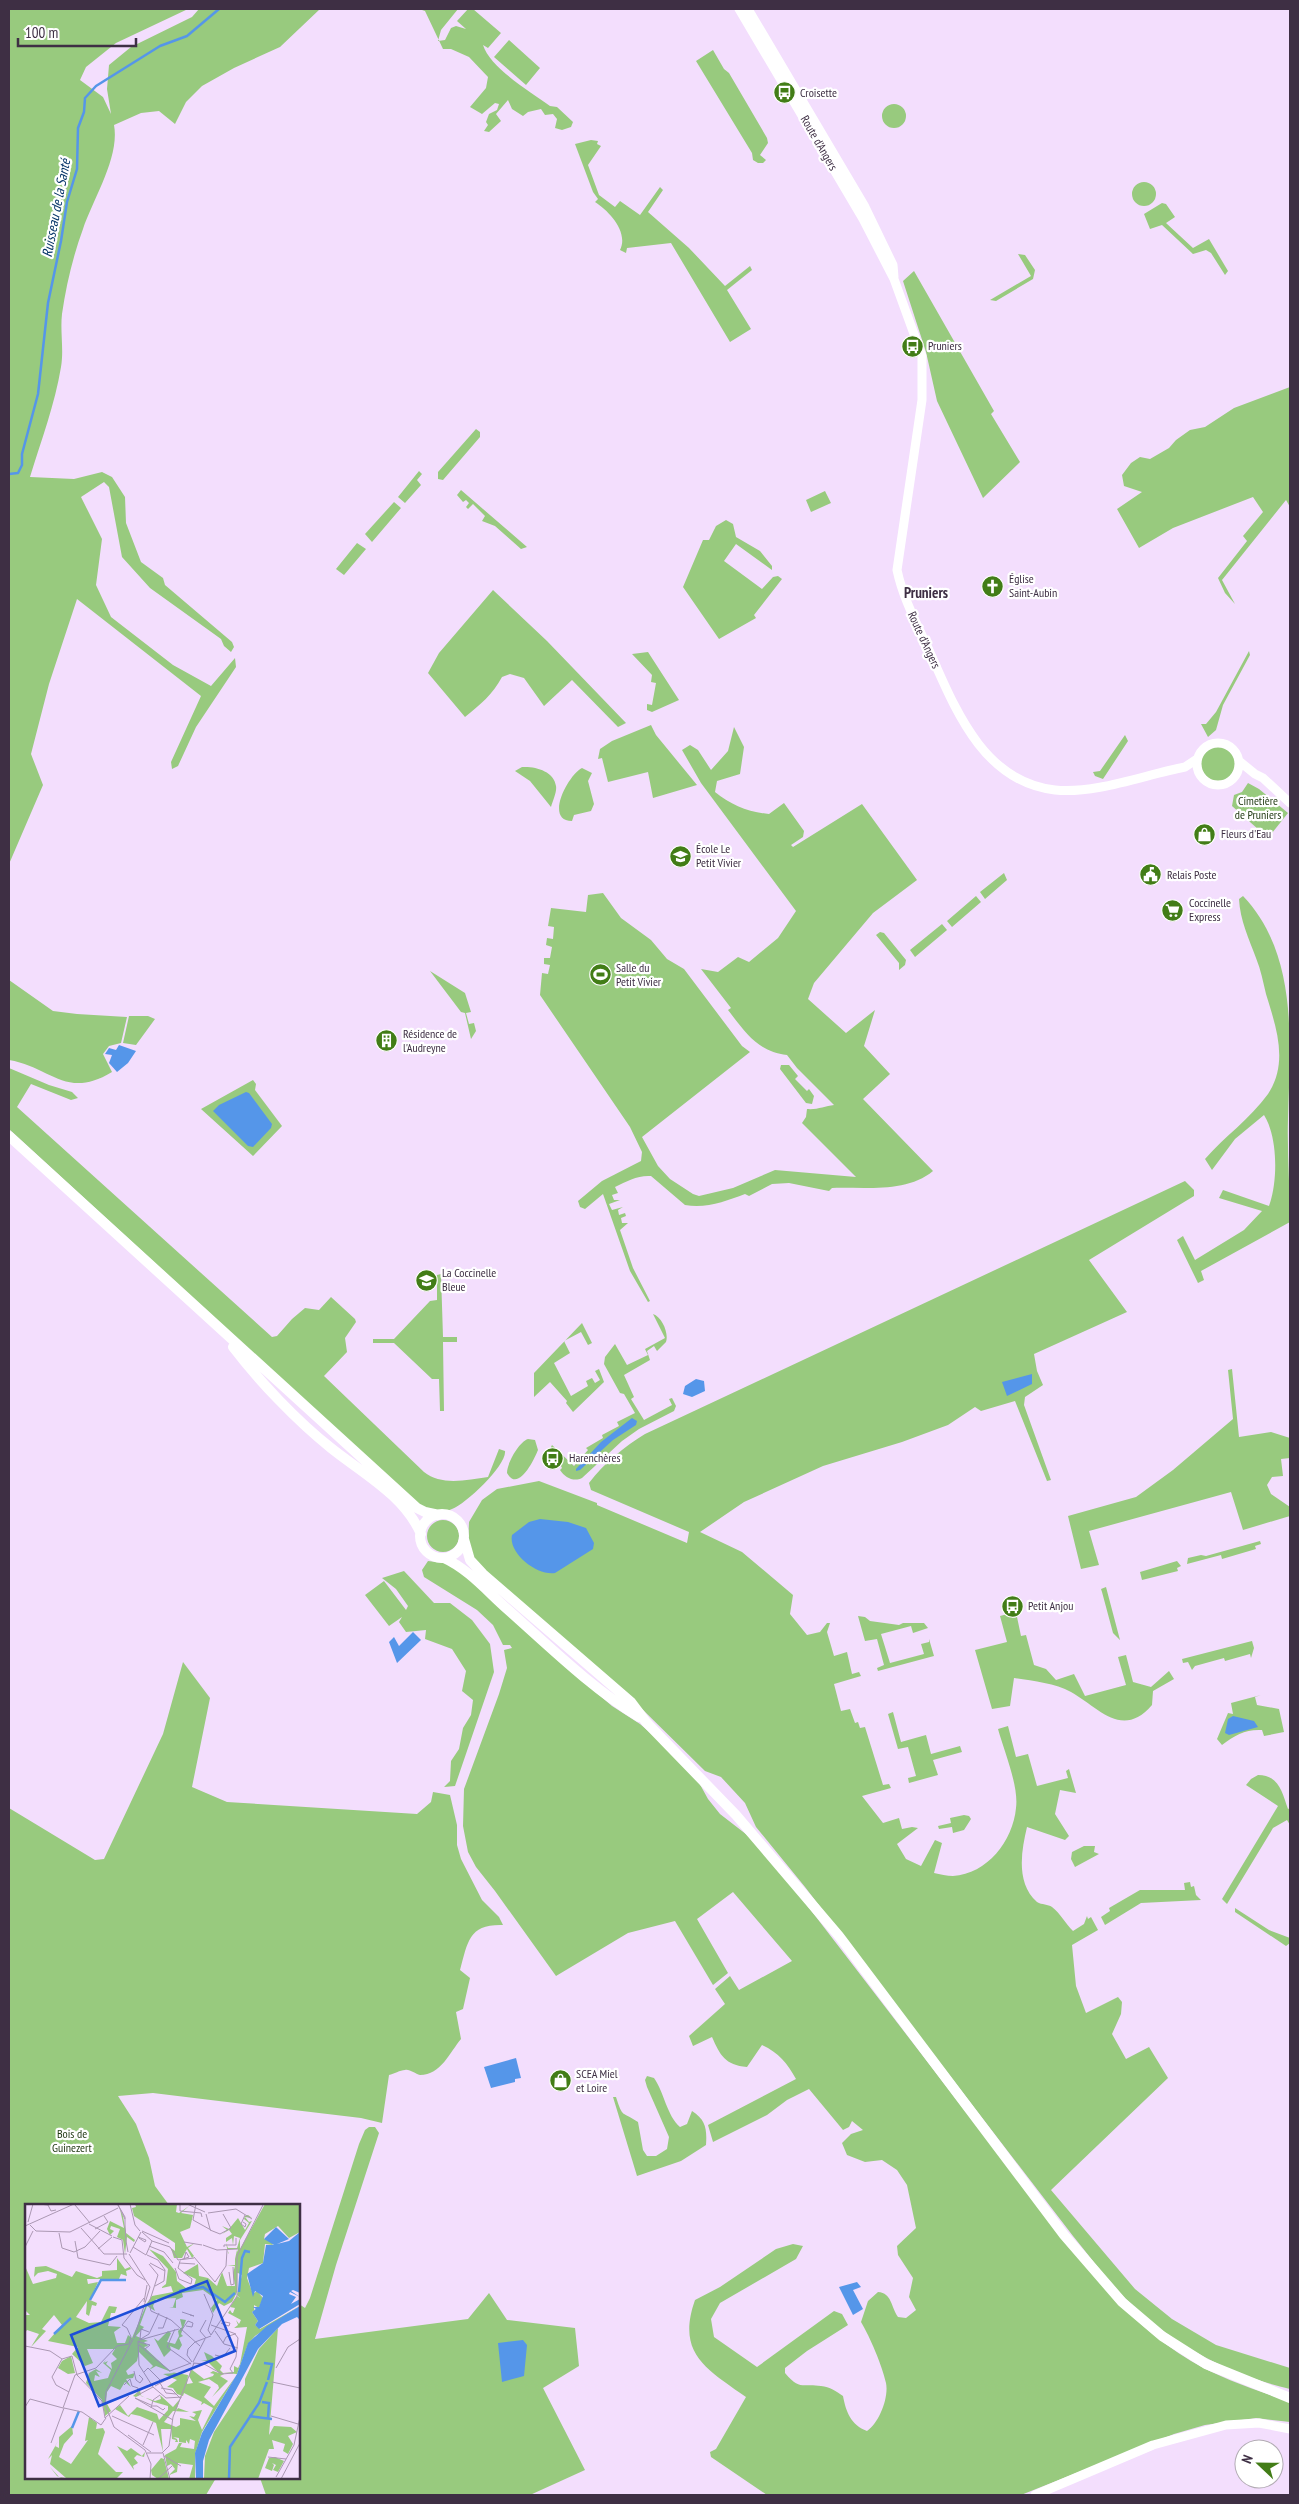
<svg xmlns="http://www.w3.org/2000/svg" width="1299" height="2504" font-family="'PT Sans Narrow',sans-serif">
<style>
.green{fill:#98ca7e}
.water{fill:#5596e9}
.lines{fill:none;stroke-linecap:round;stroke-linejoin:round}
.stream{stroke:#5596e9;stroke-width:2.5}
.tertiary{stroke:#fff;stroke-width:9}
.secondary{stroke:#fff;stroke-width:10}
.labels{text-anchor:middle;stroke-width:4.5;stroke-linejoin:round;paint-order:stroke}
.poi-label{font-size:12px;fill:#3e2f44;stroke:#fff;text-anchor:start}
.street-label{font-size:12px;fill:#3e2f44;stroke:#fff}
.park-label{font-size:12px;fill:#1f3711;stroke:#fff}
.water-label{font-size:14px;font-style:italic;fill:#063468;stroke:#fff}
.quarter-label{font-size:15px;font-weight:bold;fill:#3e2f44;stroke:#fff}
.inset-river{fill:none;stroke:#5596e9;stroke-width:2.5}
.inset-road{fill:none;stroke:#ab98b3;stroke-width:1}
.view{fill:#1d4ed8;fill-opacity:0.15;stroke:#1d4ed8;stroke-width:2.5}
.inset-edge{fill:none;stroke:#3e2f44;stroke-width:2.5}
</style>
<rect width="100%" height="100%" fill="#f3defd"/>
<!-- green -->
<path class="green" d="M9,9H188L116,43L86,67L80,80L103,97L111,114L107,89L109,65L131,47L192,17L199,9H320L280,47L234,68L202,86L186,102L175,124L159,111L141,113L114,125C120,157 93,199 83,229C73,256 66,286 62,314C60,331 64,350 61,367C55,404 41,441 30,477L74,479L102,472L112,477L125,497L126,523L141,562L163,578L165,585L232,642L234,647L231,652L224,646L221,639L150,588L122,557L109,487L104,482L81,497L102,539L96,585L111,617L173,665L211,686L235,658L236,667L196,727L178,766L172,769L171,762L201,696L77,599L49,684L31,754L43,785L9,864Z
M419,9H458L441,30L438,41L445,40L451,28L456,26L466,29L457,21L468,9H473L501,33L488,48L483,45C490,68 531,92 550,106L557,107L573,122L571,127L562,130L555,128L557,119L553,114L545,115L541,109L528,112L523,116L512,109L508,100L496,114L501,121L489,132L484,131L488,125L486,122L489,114L497,110L499,104L495,103L482,114L470,107L486,88L488,77L469,57L451,49H443L425,11Z
M509,40L540,68L526,85L494,57Z
M713,50L724,69L729,73L767,138L768,143L760,155L766,160L763,163H758L753,160L752,153L696,61Z
M882 116a12 12 0 1 1 24 0a12 12 0 1 1-24 0Z
M591,140L598,141L597,144L601,146L588,165L599,195L615,207L620,201L640,215L660,187L663,190L648,212L689,248L725,286L750,266L752,270L727,290L751,329L730,342L671,243L627,248L626,253L620,250C629,232 609,211 595,202L598,199L593,192L575,144Z
M1132 194a12 12 0 1 1 24 0a12 12 0 1 1-24 0Z
M1162,203L1166,204L1175,217L1166,223L1193,248L1209,239L1228,271L1225,275L1211,253L1206,250L1193,254L1162,225L1150,229L1144,214Z
M1018,254L1025,255L1035,270L1033,279L996,301L990,300L1031,276Z
M914,271L994,411L991,414L1020,462L983,498L937,401L926,352L903,281Z
M1290,387V507L1286,500L1222,580L1235,604L1225,593L1218,578L1247,541L1243,536L1263,512L1253,497L1173,528L1139,548L1117,509L1142,492L1124,486L1122,475L1131,463L1140,457L1150,459L1169,448L1176,440L1190,430L1205,427L1234,408Z
M476,429L480,432V437L443,480L438,479V472Z
M419,471L422,474L417,480L421,485L405,503L398,497Z
M461,490L527,547L521,549L495,526L482,521L485,516L473,504L468,509L466,507L469,503L466,500L463,502L457,495Z
M825,491L831,503L811,512L806,500Z
M394,502L401,508L372,542L365,534Z
M726,520L733,524L736,537L760,551L772,566V570L736,544L724,561L762,589L773,577L778,576L782,579L754,615L756,618L719,639L683,587L703,540H709L716,526Z
M357,543L366,549L344,575L336,569Z
M493,590L547,641L626,723L618,727L572,680L544,706L524,678L510,674L502,677C493,694 480,705 465,717L428,673L439,653Z
M1249,651L1250,655L1223,705L1216,730L1208,737L1201,724H1206L1216,712Z
M648,652L679,700L652,712L647,710V704L652,705L656,683L651,682L652,675L632,654Z
M651,725L656,735L697,785L653,798L648,772L608,782L602,758L598,759L600,749L612,741Z
M734,727L744,747L740,774L717,781L715,792C731,805 748,812 769,814L784,803L804,831L803,837L791,845L793,847L862,804L917,880L873,913L814,983L808,999L846,1033L875,1010L864,1046L890,1074L863,1099L933,1171C907,1193 865,1187 832,1188L829,1191L789,1183L772,1184L749,1196L745,1194C726,1201 706,1209 685,1205L651,1176C638,1175 627,1181 615,1187L618,1193L612,1195L614,1200H620L609,1204L612,1210L623,1207L618,1210L619,1215L625,1213L626,1216L621,1218L622,1223H628L620,1230L633,1268L650,1301L648,1302L630,1271L603,1194L585,1209L580,1207L578,1201L602,1181L641,1161L642,1152L630,1127L540,995L542,973L548,974L550,965L544,964V958H550L552,947L546,945L547,938L553,939L554,927L548,926L551,908L586,912L588,895L603,893L621,918L651,940L667,959L684,969L742,1046L750,1052L642,1137L658,1166L670,1179L693,1194L699,1196L733,1188L775,1170L856,1177L802,1123L806,1117L807,1109C817,1110 825,1106 834,1105L797,1068L787,1055C758,1052 745,1032 728,1010L731,1008L701,969L718,972L738,957L749,962L778,938L796,911L701,783L682,750L690,745L698,750L711,770L728,751Z
M1125,735L1128,741L1103,779L1095,776L1093,772L1100,771Z
M1201 764a17 17 0 1 1 34 0a17 17 0 1 1-34 0Z
M522,767C535,766 554,771 556,786C557,792 553,800 551,807L530,781L515,771Z
M582,768L592,773L588,781L594,804L591,811L574,815L572,821C544,821 568,775 582,768Z
M1248,783L1259,789L1288,813L1268,838L1232,806L1234,795L1242,792Z
M1004,873L1007,880L985,899L980,892Z
M976,896L981,902L952,927L947,921Z
M1243,896C1299,955 1290,1043 1288,1119C1287,1153 1290,1188 1290,1222L1201,1271L1204,1280L1198,1283L1177,1240L1183,1236L1195,1260L1244,1230L1262,1211L1219,1198L1223,1190L1269,1206C1278,1182 1278,1137 1264,1115L1235,1139L1212,1170L1205,1159C1224,1137 1250,1119 1268,1094C1289,1062 1276,1027 1266,994C1263,982 1261,970 1256,958C1249,939 1240,920 1239,899Z
M942,924L947,930L915,957L910,950Z
M880,932L884,933L906,960L905,965L899,970V963L876,935Z
M430,971L465,993L471,1012L466,1013L469,1024L474,1023L476,1031L471,1039L465,1013L461,1012Z
M9,980L53,1011L77,1014L127,1017L121,1043L109,1046L103,1054L112,1072C66,1100 51,1067 9,1060Z
M129,1016H148L155,1019L136,1045L123,1043Z
M781,1065H789L798,1076L795,1079L807,1091L809,1089L814,1096L812,1104L806,1103L780,1069Z
M9,1068L49,1085L72,1092L78,1098L71,1100L31,1084L17,1107L272,1337L277,1336L292,1319L305,1308L319,1310L331,1297L355,1319L356,1322L345,1338L347,1352L324,1376L424,1472C441,1486 467,1480 488,1477L499,1449L505,1451C507,1465 466,1504 452,1509C443,1513 431,1510 422,1508L9,1129Z
M253,1080L256,1084L255,1090L282,1126L253,1156L201,1109Z
M1185,1181L1194,1190V1196L1089,1260L1127,1312L1034,1354L1037,1371L1043,1385L1025,1397L1024,1405L1051,1480L1047,1481L1015,1401L981,1411L975,1407L948,1425L902,1442L823,1466L744,1502L700,1532L742,1552L793,1595L790,1614L807,1635L820,1632L827,1623H830L827,1632L834,1656L847,1652L852,1674L859,1672L861,1676L834,1684L841,1711L850,1709L855,1723L858,1722L860,1728L865,1727L883,1785L889,1784L891,1788L862,1796L883,1823L899,1818L902,1829L912,1827L918,1828L897,1844L906,1859L921,1866L935,1840L942,1843L934,1873C940,1874 947,1876 953,1876C987,1874 1013,1841 1016,1808C1019,1786 1004,1751 998,1729L1008,1726L1016,1757L1028,1754L1037,1786L1068,1778L1066,1771L1069,1769L1076,1793L1060,1790L1055,1814L1069,1836L1065,1840L1027,1827C1021,1852 1016,1883 1037,1902C1042,1905 1048,1904 1052,1907C1060,1913 1066,1924 1073,1931L1084,1924L1087,1916L1088,1919L1091,1917L1098,1930L1072,1945L1076,1986L1086,2013L1118,1997L1122,2002L1121,2014L1112,2034L1126,2059L1149,2047L1168,2078L1051,2190L1135,2289L1172,2319L1216,2345L1290,2368V2389C1231,2375 1174,2346 1130,2303C1109,2283 1092,2259 1073,2236L805,1887L756,1827L745,1803L721,1777L705,1771L639,1706L477,1565L468,1546L469,1522L482,1500L497,1489L539,1481L597,1503V1505L687,1543L689,1532L591,1490L589,1483C604,1463 624,1447 645,1434Z
M441,1274L443,1337H457V1342H443L444,1411H440L439,1379H432L394,1343H373V1339H394L430,1301L437,1300V1275Z
M653,1314C662,1317 669,1333 666,1342L657,1351L654,1346L647,1351L650,1360L624,1375L634,1397L631,1399L644,1420L672,1405L669,1399L672,1398L676,1406L674,1411L639,1429L622,1441L582,1478C574,1482 565,1478 560,1470L562,1468L551,1447L552,1445L574,1466L588,1450L586,1448L603,1438L602,1435L619,1426L617,1422L635,1413L624,1394L620,1393L604,1364L605,1357L615,1344L627,1365L648,1355L645,1349L665,1338Z
M582,1323L592,1343L588,1345L581,1332L564,1341L570,1353L554,1363L571,1396L588,1386L586,1381L592,1378L595,1383L600,1380L595,1371L599,1369L604,1382L573,1412L566,1403L567,1401L550,1382L534,1397V1373Z
M1232,1369L1239,1437L1271,1432L1290,1438V1458L1281,1459L1283,1476L1272,1477L1267,1485L1271,1494L1290,1507V1516L1243,1530L1231,1492L1089,1531L1099,1565L1081,1569L1068,1516L1136,1497L1173,1470L1233,1419L1228,1370Z
M528,1439L535,1440L538,1450C534,1460 518,1493 507,1473C507,1463 519,1442 528,1439Z
M427 1536a16 16 0 1 1 32 0a16 16 0 1 1-32 0Z
M1260,1541L1261,1544L1255,1546L1256,1549L1222,1559L1221,1555L1187,1564L1188,1558L1201,1555L1206,1556Z
M428,1561L452,1564L592,1689L612,1706L640,1724L662,1743L697,1779L708,1799L720,1814L751,1838L783,1874L1062,2237C1100,2285 1138,2329 1191,2361C1221,2379 1257,2390 1290,2402V2422L1256,2418L1205,2425L1174,2434L1021,2495H767L711,2457L710,2452L716,2449L746,2397C707,2369 676,2354 695,2300L720,2287L776,2249L793,2244L803,2246L796,2259L720,2303L711,2319L714,2337L757,2367L834,2311L842,2314L848,2325L807,2351L785,2368V2373C800,2391 802,2383 821,2386C830,2387 836,2391 843,2396C846,2412 851,2425 867,2431C879,2423 889,2398 886,2383C882,2365 870,2337 861,2322L868,2301L878,2292C892,2293 891,2307 898,2317L906,2318L916,2310L909,2297L913,2278L898,2255L897,2246L916,2228L907,2185L897,2170L882,2160L865,2162L847,2155L842,2143L851,2134L863,2130L852,2121L849,2127L843,2130L809,2089L787,2100L767,2115L713,2142L708,2125L796,2079C787,2063 779,2053 762,2045L747,2067C725,2065 720,2055 712,2037L693,2046L689,2036L725,2004L715,1989L730,1976L739,1990L792,1961L733,1892L697,1919L728,1973L713,1985L675,1921L628,1933L556,1976L495,1891L476,1867L468,1852L463,1826L464,1789L499,1694L507,1668L504,1650L512,1648L510,1645H503L493,1625L477,1610L424,1577L422,1570Z
M1177,1561L1181,1566L1177,1568L1178,1571L1142,1580L1140,1572Z
M404,1571L434,1603H450L472,1620L490,1644L494,1672L455,1786L444,1787L450,1781L451,1761L459,1749L463,1728L471,1715L473,1700L462,1691L466,1671L452,1649L425,1639L426,1630L406,1632L399,1622L402,1617L389,1626L365,1595L384,1581L406,1610L408,1606L396,1589L382,1578Z
M1106,1587L1120,1640L1113,1633L1102,1592L1101,1589Z
M1011,1613L1012,1618L1017,1617L1021,1636L1026,1635L1034,1665L1046,1669L1056,1680L1074,1674L1085,1696L1126,1685L1118,1657L1126,1655L1133,1682L1151,1687L1169,1671L1174,1679L1153,1691L1152,1705C1122,1740 1098,1707 1071,1692C1055,1683 1032,1681 1014,1678L1010,1706L992,1709L975,1650L1007,1642L1000,1616Z
M858,1616L865,1617L870,1621L899,1625L903,1623H924L928,1628L913,1633L911,1626L881,1634L890,1663L924,1654L921,1644L929,1642V1639L934,1656L878,1671L877,1668L884,1665L877,1639L865,1641Z
M1252,1641L1254,1648L1251,1658L1250,1654L1225,1661L1224,1658L1195,1666L1192,1670L1188,1662L1183,1663L1182,1659Z
M183,1662L210,1698L192,1787L227,1802L417,1814L431,1802L433,1792L450,1795L457,1825V1845L461,1859L482,1900L499,1917L503,1925C469,1924 468,1941 460,1970L470,1978L463,2009L456,2012L461,2039C450,2052 441,2075 420,2075C415,2074 410,2069 405,2070C400,2070 394,2074 389,2075L382,2123L361,2118L153,2093L118,2096L136,2124L149,2158L155,2186L169,2205H26V2478H216L206,2495H9V1808L95,1860L104,1859L163,1734Z
M1261,1695L1255,1697L1257,1705L1279,1709L1284,1732L1264,1736L1262,1730C1246,1729 1235,1735 1222,1745L1217,1739L1228,1713L1233,1714L1231,1703Z
M893,1712L901,1742L926,1735L931,1754L960,1746L962,1752L933,1760L938,1775L909,1783L908,1778L916,1776L908,1747L898,1749L888,1714Z
M1258,1775C1279,1775 1282,1792 1288,1809L1290,1808V1825L1287,1820L1273,1828L1227,1904L1222,1899L1278,1806L1246,1785L1251,1779Z
M964,1815L969,1816L971,1819L964,1830L953,1833L952,1827L939,1829L938,1826L951,1823L950,1818Z
M1084,1846H1095L1094,1852L1099,1854L1075,1867L1071,1859L1072,1852Z
M1190,1882L1191,1887L1194,1886L1196,1895L1201,1900L1141,1903L1105,1925L1101,1917L1110,1911L1109,1908L1140,1890H1185L1184,1883Z
M1235,1908L1269,1930L1290,1938V1943L1286,1946L1235,1912Z
M647,2076L654,2078C664,2092 667,2116 680,2127L687,2124L692,2111C706,2120 707,2129 706,2145L681,2161L637,2176L613,2097H616C623,2119 622,2111 638,2122L643,2150L647,2156H656L667,2149L669,2137L647,2087L645,2080Z
M369,2127H375L379,2133L336,2265L315,2339L468,2319L489,2293L507,2320L575,2328L579,2366L543,2388L585,2470L530,2495H266L260,2478H299V2304L305,2308L310,2298L359,2144L365,2130Z"/>
<!-- water -->
<path class="water" d="M119,1045L136,1051L128,1063L117,1072L109,1063L112,1055L105,1054L109,1048L116,1050Z
M246,1092L249,1093L272,1124L271,1128L253,1147L248,1146L213,1111L219,1105Z
M1032,1374V1384L1007,1396L1002,1382Z
M696,1379L704,1381L705,1391L692,1397L683,1394L685,1386Z
M632,1418L637,1421L636,1425L613,1440L580,1470L576,1471V1469L601,1442Z
M540,1519L568,1522L586,1528L594,1543L593,1549L555,1573C537,1576 508,1553 512,1535L529,1522Z
M413,1632L421,1640L397,1663L389,1642L394,1637L399,1646Z
M1233,1716L1254,1721L1258,1727L1229,1735L1225,1733L1228,1719Z
M516,2058L521,2078L515,2079V2082L491,2088L484,2067Z
M857,2282L861,2287L853,2290L863,2309L853,2315L839,2287Z
M523,2340L527,2345L524,2376L502,2382L498,2343Z"/>
<g class="lines">
<!-- stream -->
<path class="stream" d="M9,474L18,473L22,465V454L38,394L48,303L61,241L67,202L77,169L78,128L84,112L85,98L96,86L160,46L187,36L219,9"/>
<!-- tertiary -->
<path class="tertiary" d="M739,9L863,219L894,279L922,356V400L897,570C903,598 916,622 928,648C954,706 982,782 1055,790C1096,794 1144,775 1185,767L1197,759
M748,9L864,205L893,265L894,277
M1197 764a21 21 0 1 1 42 0a21 21 0 1 1-42 0Z
M1239,761L1255,774L1263,778L1290,803
M1035,2495L1153,2445L1226,2425L1259,2423L1290,2429"/>
<!-- secondary -->
<path class="secondary" d="M9,1136L417,1508L425,1512L439,1515
M233,1347C259,1381 297,1421 331,1448C362,1473 404,1495 421,1534
M420 1536a22 22 0 1 1 44 0a22 22 0 1 1-44 0Z
M464,1539L470,1560L483,1574L631,1702L646,1722L736,1815L839,1936L1064,2235L1122,2302L1162,2336L1206,2364L1290,2398
M444,1558C468,1569 486,1590 506,1608C549,1646 590,1687 639,1717"/>
</g>
<!-- icons -->
<defs>
<symbol id="bus-disc" viewBox="-11 -11 22 22"><circle r="9.5" fill="#427d17" stroke="#fff"/><path d="M-5-6H5V4H4V6H2V4H-2V6H-4V4H-5ZM-3.5-4V0h7V-4ZM-3.5 1.2v1.5H-2V1.2ZM2 1.2v1.5H3.5V1.2Z" fill="#fff"/></symbol>
<symbol id="church-disc" viewBox="-11 -11 22 22"><circle r="9.5" fill="#427d17" stroke="#fff"/><path d="M-1.2-6h2.4v3.5h3.3v2.4h-3.3V6h-2.4V-.1h-3.3v-2.4h3.3Z" fill="#fff"/></symbol>
<symbol id="shop-disc" viewBox="-11 -11 22 22"><circle r="9.5" fill="#427d17" stroke="#fff"/><path d="M-5-2.5h2.3a2.7 3.5 0 0 1 5.4 0H5L5.5 6h-11ZM-1.5-2.5h3a1.5 2.3 0 0 0-3 0Z" fill="#fff"/></symbol>
<symbol id="school-disc" viewBox="-11 -11 22 22"><circle r="9.5" fill="#427d17" stroke="#fff"/><path d="M0-5L7-2L0 1L-7-2ZM-4 1L0 2.5L4 1V4Q0 6-4 4Z" fill="#fff"/></symbol>
<symbol id="civic-disc" viewBox="-11 -11 22 22"><circle r="9.5" fill="#427d17" stroke="#fff"/><path d="M-.6-6.5H3V-4.5H.6V-3L4-1V1h2V6H-6V1h2V-1L-.6-3ZM-1.2 2.5V6h2.4V2.5Z" fill="#fff"/></symbol>
<symbol id="supermarket-disc" viewBox="-11 -11 22 22"><circle r="9.5" fill="#427d17" stroke="#fff"/><path d="M-6-5.5h2.5l.6 2H6L4.5 2H-2.5L-4.4-4H-6ZM-1.5 3.2a1.3 1.3 0 1 0 .1 0ZM3 3.2a1.3 1.3 0 1 0 .1 0Z" fill="#fff"/></symbol>
<symbol id="stadium-disc" viewBox="-11 -11 22 22"><circle r="9.5" fill="#427d17" stroke="#fff"/><path d="M0-5a6.5 5 0 1 0 0 10a6.5 5 0 1 0 0-10ZM-3.5-1.8h7v3.6h-7Z" fill="#fff"/></symbol>
<symbol id="building-disc" viewBox="-11 -11 22 22"><circle r="9.5" fill="#427d17" stroke="#fff"/><path d="M-4-6H4V6H1V3H-1V6H-4ZM-2.5-4.3h1.7v1.8h-1.7ZM.8-4.3h1.7v1.8H.8ZM-2.5-1h1.7V.8h-1.7ZM.8-1h1.7V.8H.8Z" fill="#fff"/></symbol>
</defs>
<g fill-rule="evenodd">
<use href="#bus-disc" x="772" y="80" width="25" height="25"/>
<use href="#bus-disc" x="900" y="334" width="25" height="25"/>
<use href="#church-disc" x="980" y="574" width="25" height="25"/>
<use href="#shop-disc" x="1192" y="822" width="25" height="25"/>
<use href="#school-disc" x="668" y="844" width="25" height="25"/>
<use href="#civic-disc" x="1138" y="862" width="25" height="25"/>
<use href="#supermarket-disc" x="1160" y="898" width="25" height="25"/>
<use href="#stadium-disc" x="588" y="962" width="25" height="25"/>
<use href="#building-disc" x="374" y="1028" width="25" height="25"/>
<use href="#school-disc" x="414" y="1268" width="25" height="25"/>
<use href="#bus-disc" x="540" y="1446" width="25" height="25"/>
<use href="#bus-disc" x="1000" y="1594" width="25" height="25"/>
<use href="#shop-disc" x="548" y="2068" width="25" height="25"/>
</g>
<g class="labels">
<!-- poi labels -->
<g class="poi-label">
<text x="800" y="97">Croisette</text>
<text x="928" y="350">Pruniers</text>
<text x="1009" y="583">Église<tspan x="1009" dy="14">Saint-Aubin</tspan></text>
<text x="1221" y="838">Fleurs d'Eau</text>
<text x="696" y="853">École Le<tspan x="696" dy="14">Petit Vivier</tspan></text>
<text x="1167" y="879">Relais Poste</text>
<text x="1189" y="907">Coccinelle<tspan x="1189" dy="14">Express</tspan></text>
<text x="616" y="972">Salle du<tspan x="616" dy="14">Petit Vivier</tspan></text>
<text x="403" y="1038">Résidence de<tspan x="403" dy="14">l'Audreyne</tspan></text>
<text x="442" y="1277">La Coccinelle<tspan x="442" dy="14">Bleue</tspan></text>
<text x="569" y="1462">Harenchères</text>
<text x="1028" y="1610">Petit Anjou</text>
<text x="576" y="2078">SCEA Miel<tspan x="576" dy="14">et Loire</tspan></text>
</g>
<!-- street labels -->
<g class="street-label">
<text transform="translate(819 143) rotate(60)" y="4">Route d'Angers</text>
<text transform="translate(924 640) rotate(65)" y="4">Route d'Angers</text>
</g>
<!-- park labels -->
<g class="park-label">
<text x="1258" y="805">Cimetière<tspan x="1258" dy="14">de Pruniers</tspan></text>
<text x="72" y="2138">Bois de<tspan x="72" dy="14">Guinezert</tspan></text>
</g>
<!-- water labels -->
<g class="water-label">
<text transform="translate(56 208) rotate(-79)" y="5">Ruisseau de la Santé</text>
</g>
<!-- quarter labels -->
<g class="quarter-label">
<text x="926" y="598">Pruniers</text>
</g>
</g>
<!-- overview -->
<g transform="translate(25 2204)">
<rect width="275" height="275" fill="#f3defd"/>
<path d="M110,0H152L151,8L154,9L164,2L156,9L168,11L165,24L155,28L162,43L170,39L163,44L169,52L167,54L162,45L157,54H149L146,44L150,47V39L109,12L107,4L111,3ZM240,0H275V28L264,34L253,22L240,30L239,35L245,36L248,41L240,40L238,59L224,64L222,74L228,90L232,87L238,94L234,104L229,101V106L233,104L227,108L233,117L230,121L235,125L275,102L230,132L223,140L212,170L198,169L209,168V162L213,164L215,160L222,123L209,124L213,121L211,116L214,120L216,116L203,109L205,106L207,109H208L210,104L205,103L212,92L215,94L212,91L217,71L211,68L213,45H202L204,50L203,49L201,39L203,44H212L215,34L209,32L208,41L207,34L201,38V34L207,30L204,26L197,30L202,26L197,22L204,25L213,14L220,26L224,19L219,15L220,12L223,11L227,14L220,13L224,18L227,17L215,36V45ZM95,5L98,12L101,29L110,36L109,38L102,33L100,50L98,36L92,33L95,25L86,22L85,25L89,27L85,31L82,25L85,17L99,24ZM124,45L138,52L151,68L152,77L161,84L169,82L171,75L158,69L173,60L174,72L183,74L192,82L197,68L202,82H210L208,69L210,62H202L203,58L202,62L210,61V55L212,46L213,48L212,88L207,98L199,102L194,99L188,109L186,104L192,96L178,86L157,89L158,93L151,103L158,93L151,96V104L144,103H148L151,94L131,95L128,102L130,107L122,102L115,121L119,123L111,132L123,137L119,138L123,142L119,143L146,168L163,171L162,180L168,179L164,172L166,165L179,175L188,172L189,170L185,169L188,167L194,169L182,157H176L182,156L179,148L187,152L197,162L195,166L199,170L195,172L203,177L187,193L194,184L193,181L184,175L173,178L186,183L179,193L189,202L211,172L177,228L170,250V275H164L168,261L153,259L152,268L144,271L150,265L146,260L142,262L140,251L151,245L154,239H157L155,243L169,245L170,237L165,235L164,240L161,236V239L154,238V234L148,233L152,235L153,238H150L151,236L147,235L146,225H136L138,248L131,219L115,212L106,210L104,213L90,205L95,201L103,212L112,203L132,210L134,216L143,206V202L129,198L115,191L111,193L108,192L115,186L116,192L130,197L136,195L135,191L148,203L155,195L151,207L153,204L164,208L148,207L139,218L151,223L155,221V214L171,217L164,212L169,213L171,210L167,208L177,206L173,216L177,226L188,204L179,199L176,201L177,198L159,189L158,192L152,190L148,184L142,183L152,176L138,170L149,169L131,162L124,166L128,162L114,148L112,157L101,167L103,171L110,169L108,174L101,175L106,183L100,178L95,186L86,182L82,188L81,198L86,207L80,212L77,196L61,179L64,169L71,165L77,169L71,167L75,173L70,171L69,177L83,174L86,166L78,159L81,156L79,159L83,157L81,160L87,165L86,159L92,155L87,150L90,145H62L68,159L60,162L47,150L53,143L23,137L37,121L29,111L17,125L21,127L6,143L14,130L2,126L0,129V111H5L0,106V62L8,80L31,74L32,70L23,67L13,69L9,73L10,63L21,62L47,73L51,67L72,74L77,72V67L92,66V54L100,65L105,63L106,65L101,67L102,72L96,70L94,75H62L63,80L73,78L65,96L72,99L71,102L67,101L64,112L61,110L62,97L51,113L64,119L76,118L84,102L92,103L90,109H86L83,122L96,123L89,128L92,139H100L103,131L107,134L122,99L127,92L148,88L146,82L137,84V83L141,80L143,65ZM155,115L161,116L156,130L158,132L154,134L157,141L154,146L145,142L146,146L139,153L129,134L133,137L143,127L146,129L142,138L150,140L154,132L153,127L157,123ZM253,124L244,231L249,222L266,223L272,228L263,232L268,240L263,250L258,247L260,240L247,236L249,245H244L233,275H179L180,252L189,228L220,181V175L234,145ZM46,152L50,169L43,170L33,164L37,157ZM64,213L72,219L71,225L78,224L80,228L73,250L91,268H98L91,275L36,274L32,272L25,263L34,273L41,274L25,260L27,251L23,255L33,237L30,242L34,244V233L47,222L48,230L39,240L34,253L46,260L63,236L60,237ZM92,242L102,247L106,244L117,252L120,248L119,253L112,251L109,254L113,259L108,262L109,266ZM250,253L259,257L253,268L248,266L251,261L247,259L249,261L247,267L240,264L244,254ZM136,254L139,255L144,275H133L127,271L126,266Z" fill="#98ca7e"/>
<path d="M251,23L264,35L252,40L264,37L275,28V89L268,86L266,87L275,93L265,88L264,90L271,93L266,100L275,95V100L234,125L230,121L233,117L227,108L231,105L228,103H234L238,92L230,87L228,93L222,70L238,59L241,41H249L239,35ZM275,102V116L272,113L257,120L233,145L184,236L178,257V275H171L170,249L177,229L212,170L223,139L242,122Z" fill="#5596e9"/>
<path class="inset-river" d="M154,87L178,83L200,98L210,89M214,88L217,54L220,47L225,48M65,96L76,76H101M29,130L46,114M239,159L247,160L243,176M237,198L244,199L243,214M224,212L247,215M47,224L54,207M204,275L205,243L234,199L242,178"/>
<path class="inset-road" d="M14,0L23,1L26,7L31,6M105,0L110,21L115,27M155,0V7L176,9L177,13M162,0L180,8M171,0L168,16L186,26M50,1L65,19M183,9L211,5L227,15M181,10L185,25M100,15L93,1L100,13V21L101,37L103,48M3,18L8,0M218,18L221,20L220,23L216,20L220,11M64,20L87,32M5,21L11,27L45,28L93,4M0,22L49,0M56,24L79,50H102M70,25L83,18L79,12M185,26L195,30L206,24L198,10M117,27L144,39M117,28L127,37L145,43L153,56L169,54M34,29L37,44L49,48L60,43L75,27M88,33L97,36L99,54L112,71L120,76M113,33L121,36L120,38L114,34M50,37L53,54L85,61L92,52M159,38L177,41M178,41L192,46L213,45M124,42L139,48L148,59M0,43L8,27M108,43L121,51M199,43V41H211V34M73,45L87,33M105,49L116,28M104,50L125,83L109,134M121,51L127,37M122,51L133,56L140,66L139,77L130,82M169,53L190,78L201,62L202,46M155,56L164,53L161,48L159,55M125,59L140,67M154,59L170,60M150,64L154,75L166,80L167,75L153,64L155,57M204,68L206,81L209,80L208,63M179,90L188,111M119,98L122,81M124,99L126,107L146,116L175,142M124,99L133,71L124,60M157,108L169,112L165,111M181,116L175,127L181,134M196,119L200,121L204,122L205,119L200,118L199,120M186,121L211,130M133,124H138L142,113M150,125L142,143L166,160M156,127L163,117L168,119L167,123L161,122M190,127L199,140L213,144M186,131L212,92V52L238,1M186,131L183,126L188,111M106,133L102,124L97,121L119,94M108,135L81,188L80,200L89,223L120,246L126,260L125,275M115,135L116,125L124,128M114,136L124,130L134,109M115,136L154,125M114,138L125,141L120,145M115,138L113,137L114,161L128,183L141,194L157,193M198,139L201,133L210,130L213,134L211,153L205,165L208,169M114,141L145,167L166,159M0,142L25,147L37,155L47,152L52,171L77,197L80,214L104,192M190,151L198,153L205,144M37,155L27,173L31,181L44,188M167,158L162,151L163,145L170,138L186,132M168,158L180,135M168,159L179,160L197,170L208,169M251,164L263,143L275,135M109,167L111,176L115,179L118,175L114,171M119,168L123,164L137,178M247,178L275,184M135,179L141,189L151,190M99,181L105,175L107,182L113,184V191M130,182L150,171M136,184L147,186L156,195M113,191L128,183M110,194L148,216M110,194L126,201M126,202H132L138,206L140,204M0,203L5,195L38,204L50,171L71,164L92,142L104,140L106,133M39,204L57,208L76,221L81,214M126,204L128,196L135,191M87,212L129,231M246,212L273,220M103,231L126,248M26,239L39,204M118,241L128,218M122,249H137L144,242L148,213L169,159M138,249L145,275M139,252L156,262M243,253L261,255M251,273L269,241L275,213M133,275L147,262M256,275L275,239"/>
<path class="view" d="M182,77L210,147L74,202L46,131Z"/>
<rect width="275" height="275" class="inset-edge"/>
</g>
<!-- border -->
<rect width="1299" height="2504" fill="none" stroke="#3e2f44" stroke-width="20"/>
<!-- north arrow -->
<g transform="translate(1259 2464) rotate(292)"><circle r="24" fill="#ffffff" stroke="#b2acb4"/>
<path d="M0-4L9 19L0 12L-9 19Z" fill="#427d17"/>
<text y="-8" font-size="14" font-weight="bold" text-anchor="middle" fill="#3e2f44">N</text>
</g>
<!-- scale -->
<path d="M18 38v8h118v-8" fill="none" stroke="#3e2f44" stroke-width="2.5"/>
<text x="25" y="38" font-size="15" fill="#3e2f44" stroke="#ffffff" stroke-width="4" paint-order="stroke">100 m</text>
</svg>
